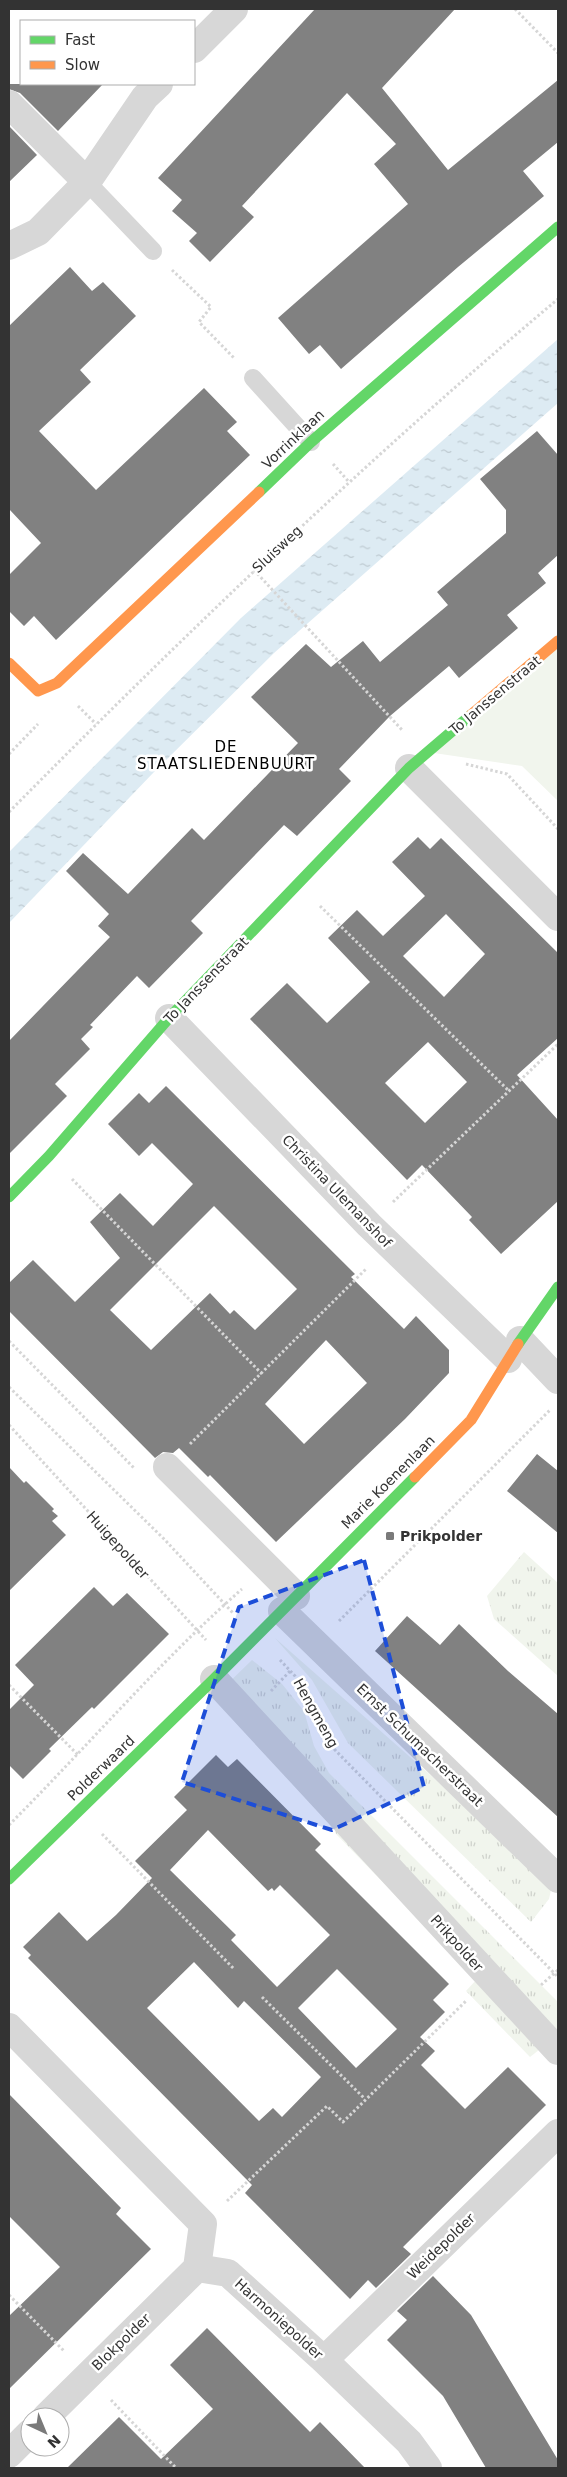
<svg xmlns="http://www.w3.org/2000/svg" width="567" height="2477" font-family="'DejaVu Sans',sans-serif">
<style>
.grass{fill:url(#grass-tufts)}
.park{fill:#f1f5ed}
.water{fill:url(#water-ripples)}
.building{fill:#818181;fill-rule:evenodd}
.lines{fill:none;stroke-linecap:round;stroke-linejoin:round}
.path{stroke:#d6d6d6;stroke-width:3;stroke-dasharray:2.5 2.5;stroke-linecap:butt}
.lane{stroke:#d7d7d7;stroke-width:18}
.street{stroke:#d7d7d7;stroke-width:28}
.fast{stroke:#63d668;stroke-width:11}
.slow{stroke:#ff974d;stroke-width:11}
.marked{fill:#1d4ed8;fill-opacity:0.2;stroke:#1d4ed8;stroke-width:4;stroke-dasharray:10 6;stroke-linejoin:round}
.poi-dot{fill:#7a7a7a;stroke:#fff;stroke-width:2}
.labels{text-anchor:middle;stroke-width:5;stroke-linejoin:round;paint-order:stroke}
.street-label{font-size:14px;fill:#333;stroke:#fff}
.poi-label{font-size:14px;font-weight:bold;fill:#333;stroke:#fff;text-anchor:start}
.neighbourhood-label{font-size:15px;letter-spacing:1px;fill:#000;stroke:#fff}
</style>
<defs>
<pattern id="grass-tufts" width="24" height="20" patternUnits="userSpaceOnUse" patternTransform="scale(1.25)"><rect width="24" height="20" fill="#f1f5ed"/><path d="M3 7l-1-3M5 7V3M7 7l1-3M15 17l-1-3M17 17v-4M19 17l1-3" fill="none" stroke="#cfd2cc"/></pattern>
<pattern id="water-ripples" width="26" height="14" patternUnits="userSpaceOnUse" patternTransform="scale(1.25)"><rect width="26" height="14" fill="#ddebf3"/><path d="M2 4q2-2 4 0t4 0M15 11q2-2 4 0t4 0" fill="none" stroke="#becad1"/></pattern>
</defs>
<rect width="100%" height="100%" fill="#fff"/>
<!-- grass -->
<path class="grass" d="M524,1552L558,1583V1676L494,1619L487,1596Z
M275,1638L485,1823L551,1890L549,1899L531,1922L348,1743L312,1680Z
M252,1660L282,1684L304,1711L314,1746L329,1773L558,2002V2063L544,2046L530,2057L466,1991L477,1979L336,1834L333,1823L218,1693Z"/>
<!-- park -->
<path class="park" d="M558,646V801L522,766L434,753Z"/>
<!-- water -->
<path class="water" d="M558,339V403L274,653L154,772L9,923V852L15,846L241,618Z"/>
<!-- building -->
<path class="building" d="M315,9H455L382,88L448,170L558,80V142L523,171L544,196L458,267L341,369L320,345L309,354L278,318L408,204L374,164L396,144L347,93L242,206L254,217L210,262L189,241L197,233L172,211L182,200L158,178Z
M9,84H103L58,131L20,93L9,89Z
M9,126L37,155L9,182Z
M70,267L92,291L103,282L136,316L80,370L91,382L39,431L96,490L204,388L237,422L227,431L250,455L56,640L34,616L24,626L9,611V575L41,543L9,509V326Z
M537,431L558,455V555L538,573L546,583L507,615L518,628L459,678L449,666L390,716L339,769L351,781L297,836L284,825L191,921L203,933L149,988L137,976L90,1025L93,1027L81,1039L90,1049L55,1084L67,1096L9,1154V1041L110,937L98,926L109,914L66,871L83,853L128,894L192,828L204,840L298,743L251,697L306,644L331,667L363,641L380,662L448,605L437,592L506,533V510L480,479Z
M418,837L430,849L441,838L558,953V1038L517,1075L558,1120V1201L501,1254L469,1220L472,1217L422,1165L407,1180L250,1019L287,983L327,1023L370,982L328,938L357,910L383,936L425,896L392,862ZM446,914L485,954L444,997L403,956ZM428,1042L467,1082L425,1123L385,1083Z
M166,1086L355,1274L351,1277L404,1329L416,1316L449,1350V1373L405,1419L276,1542L210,1475L208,1477L179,1448L173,1453L163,1452L155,1458L9,1311V1283L33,1260L75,1302L120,1258L90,1222L120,1193L153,1226L193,1184L152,1143L139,1156L108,1124L139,1093L149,1103ZM214,1206L297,1289L255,1330L234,1310L230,1314L210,1293L151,1350L110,1310ZM326,1340L367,1383L304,1444L265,1404Z
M537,1454L558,1471V1533L507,1491Z
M9,1467L24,1483L26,1481L54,1509L52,1511L58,1516L52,1521L66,1535L9,1591Z
M94,1587L113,1606L127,1593L169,1634L94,1709L92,1707L49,1749L51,1751L23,1779L9,1765V1710L34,1685L15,1665Z
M407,1616L440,1645L459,1624L508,1671L558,1714V1817L375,1651Z
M216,1755L228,1767L237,1759L321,1844L315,1850L449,1984L433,2000L445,2012L420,2037L435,2051L421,2065L465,2109L508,2067L546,2105L403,2247L411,2254L376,2288L368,2280L350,2299L245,2193L252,2185L28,1958L31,1955L23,1947L59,1912L87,1941L116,1915L152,1878L135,1861L187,1810L174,1797ZM208,1830L268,1891L272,1888L274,1891L280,1885L330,1935L277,1987L231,1940L236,1935L170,1870ZM194,1962L238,2008L244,2001L321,2077L282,2117L273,2108L259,2121L147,2008ZM337,1969L397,2029L356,2068L298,2008Z
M9,2094L121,2208L116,2214L151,2249L9,2389V2316L60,2267L9,2216Z
M433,2276L471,2315L558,2460V2468H486L443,2396L387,2340L407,2320L397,2311Z
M207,2328L310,2432L320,2422L365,2468H67L119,2417L161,2459L213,2409L170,2365Z"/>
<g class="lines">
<!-- path -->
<path class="path" d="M515,9L558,53
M172,270L211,307L199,322L234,358
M333,464L349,482
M254,570L403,731
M78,706L96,724
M9,754L38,724
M466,764L507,774L558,829
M9,812C185,634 366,460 558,299
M320,906L509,1091
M72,1179L262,1374
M393,1202L558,1044
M9,1341L134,1468
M9,1387L165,1540L233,1613
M9,1425L206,1640
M190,1444L366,1269
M339,1621L550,1410
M280,1660L295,1676L335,1750L558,1977
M9,1685L78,1755
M271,1691L291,1670
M9,1825C87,1747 159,1662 242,1589
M102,1834L234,1969
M541,1985L558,1970
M262,1997L365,2099
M227,2201L327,2106L343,2122L466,2001
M9,2295L65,2352
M111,2400L176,2468"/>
<!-- lane -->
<path class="lane" d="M87,182L153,251
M253,378L311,442"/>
<!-- street -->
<path class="street" d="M194,49L234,9
M9,104L87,182
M9,246L38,232L87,182L145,97L159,84
M409,768L558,917
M169,1018L369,1225L508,1359
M520,1340L558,1380
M167,1467L296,1596
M282,1611L558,1879
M214,1679L558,2051
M9,2027L203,2224L197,2268L228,2273L324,2360L409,2442L428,2468
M324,2360L558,2133
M46,2417L197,2268
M9,2454L30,2433"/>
<!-- fast -->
<path class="fast" d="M259,492L311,442L558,227
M9,1197L49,1156L169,1018L409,768L471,715
M518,1344L558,1287
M9,1879L214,1679L415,1477"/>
<!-- slow -->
<path class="slow" d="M9,663L38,691L57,683L259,492
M471,715L558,641
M415,1477L471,1420L518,1344"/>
</g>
<!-- marked area -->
<path class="marked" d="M364,1560L424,1787L332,1830L182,1782L239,1607Z"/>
<!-- markers -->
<rect class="poi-dot" x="385" y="1531" width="10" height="10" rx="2.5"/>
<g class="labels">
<!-- street labels -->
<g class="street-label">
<text transform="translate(293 439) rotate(-43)" y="5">Vorrinklaan</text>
<text transform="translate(277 549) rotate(-43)" y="5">Sluisweg</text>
<text transform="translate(495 695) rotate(-40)" y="5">To Janssenstraat</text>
<text transform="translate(206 980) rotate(-46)" y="5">To Janssenstraat</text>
<text transform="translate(337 1191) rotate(46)" y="5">Christina Ulemanshof</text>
<text transform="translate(388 1482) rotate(-45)" y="5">Marie Koenenlaan</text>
<text transform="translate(118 1545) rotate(48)" y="5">Huigepolder</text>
<text transform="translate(316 1713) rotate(61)" y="5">Hengmeng</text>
<text transform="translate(420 1745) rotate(44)" y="5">Ernst Schumacherstraat</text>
<text transform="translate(101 1768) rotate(-44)" y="5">Polderwaard</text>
<text transform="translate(457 1943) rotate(48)" y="5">Prikpolder</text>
<text transform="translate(441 2246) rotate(-44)" y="5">Weidepolder</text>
<text transform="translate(279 2319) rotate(42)" y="5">Harmoniepolder</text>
<text transform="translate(121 2342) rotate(-44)" y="5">Blokpolder</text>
</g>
<!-- poi labels -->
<g class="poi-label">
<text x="400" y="1541">Prikpolder</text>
</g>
<!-- neighbourhood labels -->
<g class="neighbourhood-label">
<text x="226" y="752">DE<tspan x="226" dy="17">STAATSLIEDENBUURT</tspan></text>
</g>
</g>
<!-- border -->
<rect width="567" height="2477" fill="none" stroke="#333333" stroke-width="20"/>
<!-- legend -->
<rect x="20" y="20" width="175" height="65" fill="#ffffff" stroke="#adadad"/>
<rect x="30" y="36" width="25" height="8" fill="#63d668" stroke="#adadad"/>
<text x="65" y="45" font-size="15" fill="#333333">Fast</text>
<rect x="30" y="61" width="25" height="8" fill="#ff974d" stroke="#adadad"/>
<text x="65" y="70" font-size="15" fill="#333333">Slow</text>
<!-- north arrow -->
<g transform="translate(45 2432) rotate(136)"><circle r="24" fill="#ffffff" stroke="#adadad"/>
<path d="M0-4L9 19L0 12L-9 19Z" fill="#7a7a7a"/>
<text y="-8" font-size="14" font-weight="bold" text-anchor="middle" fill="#333333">N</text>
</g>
</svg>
